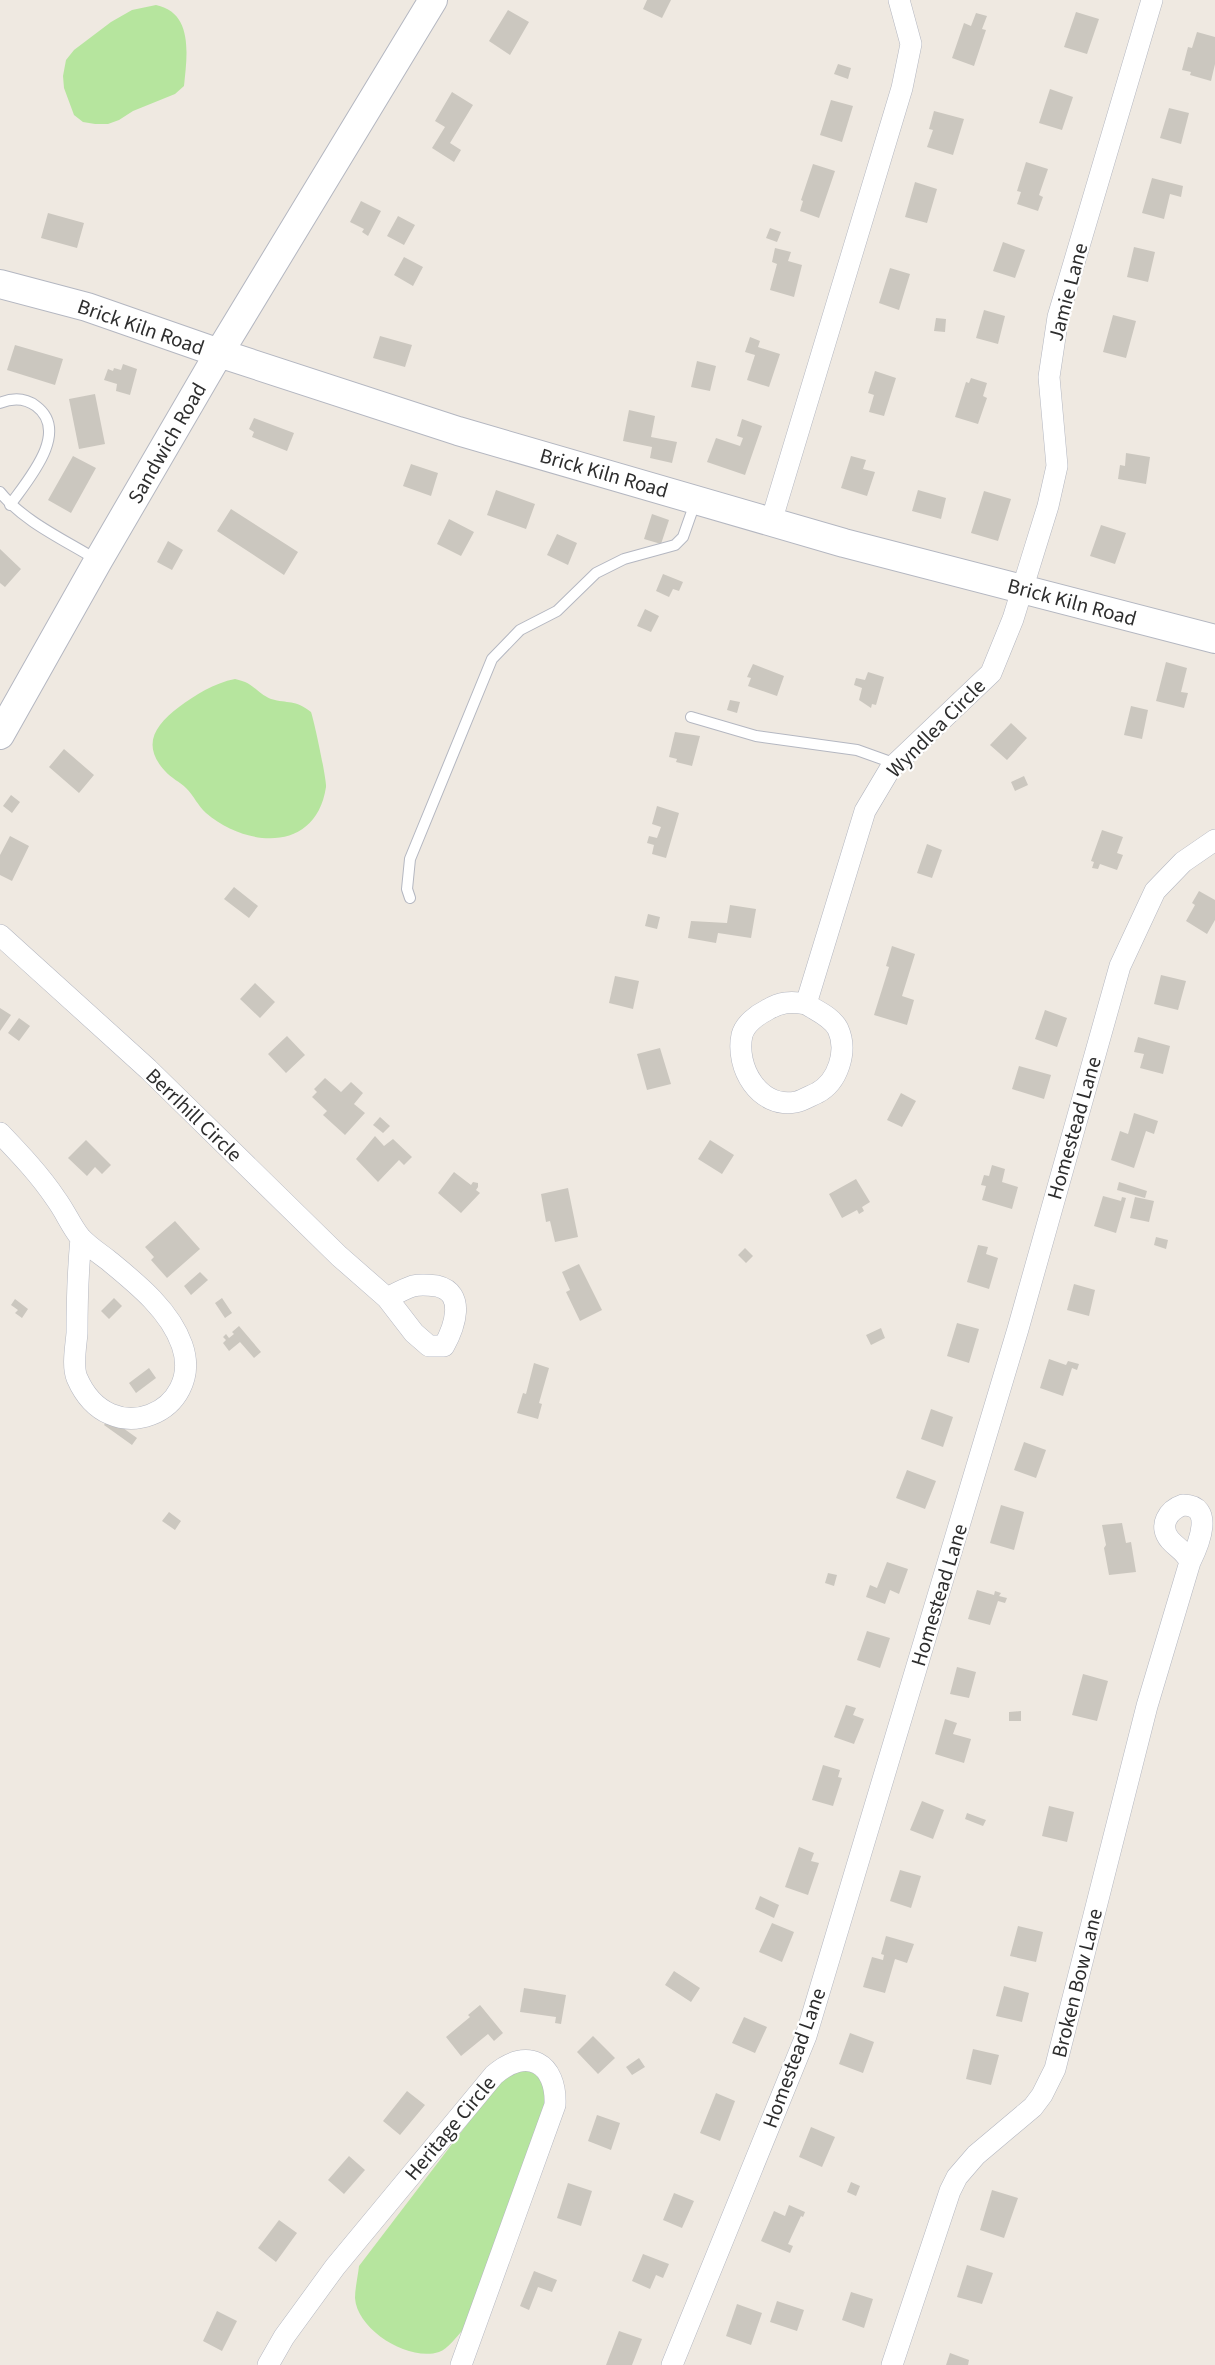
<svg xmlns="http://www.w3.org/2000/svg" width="1215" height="2365" font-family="'Source Sans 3',sans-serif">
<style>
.green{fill:#b6e59e}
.building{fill:#cbc7bf}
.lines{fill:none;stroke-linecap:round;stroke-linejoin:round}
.lane-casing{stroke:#b4b7c1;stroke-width:12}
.street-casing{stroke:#b4b7c1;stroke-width:22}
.secondary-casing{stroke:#b4b7c1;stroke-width:30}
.lane{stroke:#fff;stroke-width:10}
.street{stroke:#fff;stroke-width:21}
.secondary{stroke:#fff;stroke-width:28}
.labels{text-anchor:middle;stroke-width:4.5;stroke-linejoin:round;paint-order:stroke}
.street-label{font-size:21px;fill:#2e2e2e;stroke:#fff}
</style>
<rect width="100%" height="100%" fill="#efe9e1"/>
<!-- green -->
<path class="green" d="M156,5C194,13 187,56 184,86L175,94L133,111L119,120L108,124H95L83,122L74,115L64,88L63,76L66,60L74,50L111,22L132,10Z
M235,679C255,683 256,693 271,699C288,704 295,699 311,712C314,720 327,781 326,787C316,853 247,848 206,813C198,806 194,796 186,788C180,782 171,778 165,771C141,745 155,725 179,707C195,695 214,683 235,679Z
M517,2068C543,2070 548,2084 546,2108L463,2330C456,2337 448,2349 439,2352C409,2362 357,2330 355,2298C355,2288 358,2276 359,2266L491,2093L504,2078Z"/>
<!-- building -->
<path class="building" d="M647,0H671L662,18L643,9Z
M508,10L529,22L510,55L489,41Z
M1076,12L1099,19L1087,54L1064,47Z
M976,13L987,16L982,29L986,30L974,66L952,58L964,23L971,26Z
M1197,32L1215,37V64L1211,81L1190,75L1191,72L1182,70L1188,47L1192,48Z
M838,64L851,68L848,79L834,74Z
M1050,89L1073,97L1062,130L1039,123Z
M452,92L473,105L450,143L461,150L454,162L432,148L445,127L435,121Z
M831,100L853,106L842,142L820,135Z
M1169,108L1189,113L1181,144L1160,138Z
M934,111L964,119L953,155L927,147L933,130L929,129Z
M1026,162L1048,169L1039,195L1043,197L1038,211L1017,204L1021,192L1017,191Z
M813,164L835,171L819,218L800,211L803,201L801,200Z
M1152,178L1183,186L1181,197L1170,194L1164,219L1142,213Z
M915,182L937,189L927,223L905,217Z
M361,201L381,211L368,236L362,232L364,229L350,222Z
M48,213L84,223L77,248L41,238Z
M398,216L415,225L404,245L387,236Z
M770,228L781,232L777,242L766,238Z
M1003,242L1025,250L1015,278L993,271Z
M1134,247L1155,252L1148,282L1127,277Z
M775,248L791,252L788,261L802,265L794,297L770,290L777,264L772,262Z
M404,257L423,267L413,286L394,275Z
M890,268L910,274L899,310L879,303Z
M984,310L1005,316L998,344L976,338Z
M1113,315L1136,321L1126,358L1103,352Z
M936,318L946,319L945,332L934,331Z
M380,336L412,345L405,367L373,358Z
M750,337L760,341L758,347L780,354L769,387L747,380L755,355L745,352Z
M15,345L63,359L55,385L7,370Z
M697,361L716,366L710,391L691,387Z
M123,364L137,369L130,395L116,391L117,384L104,380L108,369L113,371L114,368L121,370Z
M875,371L896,378L884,416L869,412L874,395L868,393Z
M971,378L987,383L983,396L987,398L978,424L955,417L966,382L969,383Z
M95,394L105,444L79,449L69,399Z
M629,410L655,416L651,437L677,442L672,463L650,458L652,447L623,441Z
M254,418L294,433L287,451L252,437L254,432L249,429Z
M742,419L762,426L745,475L707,462L716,438L740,446L743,438L737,436Z
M1126,453L1150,457L1146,484L1118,479L1120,465L1125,466Z
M73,456L96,468L71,513L48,500Z
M851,456L866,460L863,469L875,472L867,496L841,488Z
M411,464L438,473L431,496L403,486Z
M496,490L535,504L526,529L487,515Z
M918,490L946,498L941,519L912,511Z
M984,491L1011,499L998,541L971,533Z
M231,509L298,552L284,575L217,531Z
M652,514L669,520L661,544L644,539Z
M449,519L474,532L461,556L437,544Z
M1101,525L1126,533L1115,564L1090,556Z
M557,534L577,543L568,565L547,555Z
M168,541L183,550L172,570L157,562Z
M0,549L21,569L5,587L0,583Z
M663,574L683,582L679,591L673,589L669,597L656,591Z
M645,609L659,616L651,632L637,626Z
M1166,662L1187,668L1181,692L1188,693L1184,708L1156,701Z
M753,664L784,676L777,696L748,686L751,678L747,677Z
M868,672L884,677L876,705L872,704L871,708L859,700L862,688L854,685L856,678L865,680Z
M730,700L740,702L737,713L727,710Z
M1131,706L1148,710L1142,739L1124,735Z
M1011,723L1027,738L1007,760L990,745Z
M675,732L700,736L692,766L676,762L677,759L669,757Z
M64,749L94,775L79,793L49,767Z
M1024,776L1028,785L1015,791L1011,782Z
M11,795L20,802L12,813L3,806Z
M657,806L679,813L666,858L652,854L654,845L647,843L649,836L657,838L661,827L652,824Z
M1102,830L1123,837L1117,853L1123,855L1117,870L1100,864L1098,869L1092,868L1094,862L1091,861Z
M10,836L29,846L12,881L0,875V855Z
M927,844L942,850L932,878L917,873Z
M234,887L258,906L249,918L224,899Z
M1199,891L1215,900V920L1207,934L1186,921L1195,905L1192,903Z
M730,905L756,909L751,938L718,933L716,943L688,938L691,921L727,923Z
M648,914L660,917L657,929L645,926Z
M892,946L915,954L902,996L914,1000L907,1025L874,1015L889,967L886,966Z
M1161,975L1186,981L1178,1010L1154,1004Z
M615,976L639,981L633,1009L609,1003Z
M255,983L275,1002L260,1018L240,999Z
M0,1008L11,1015L0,1031Z
M1045,1010L1067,1018L1057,1047L1035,1039Z
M19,1018L30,1026L19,1041L8,1033Z
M287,1036L305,1055L286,1073L268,1054Z
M1138,1037L1170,1046L1163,1074L1140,1068L1144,1054L1134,1052Z
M660,1048L671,1084L647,1090L637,1054Z
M1019,1066L1051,1075L1044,1099L1012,1089Z
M325,1078L341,1092L351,1082L363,1093L354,1104L365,1113L345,1135L323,1115L327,1111L312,1097L317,1092L314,1089Z
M901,1093L916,1101L902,1127L887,1120Z
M1134,1113L1158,1121L1154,1134L1146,1131L1134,1168L1111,1160L1120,1131L1128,1134Z
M380,1117L390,1126L383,1133L373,1125Z
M375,1136L384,1146L393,1139L412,1157L404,1165L399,1160L378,1182L356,1159Z
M86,1140L111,1165L102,1174L95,1167L87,1176L68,1158Z
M710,1140L734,1155L722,1174L698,1159Z
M992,1165L1005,1169L1002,1182L1018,1187L1012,1209L982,1200L986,1186L981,1185L984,1175L989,1176Z
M454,1172L471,1185L473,1182L478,1183V1187L476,1190L480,1193L461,1213L438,1193Z
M856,1179L870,1202L862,1207L864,1211L859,1214L857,1210L842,1218L829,1194Z
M1119,1182L1147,1191L1145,1198L1117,1190Z
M568,1188L578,1237L555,1242L550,1221L546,1222L541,1194Z
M1103,1196L1121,1201L1122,1197L1126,1198L1116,1233L1094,1226Z
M1135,1197L1154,1201L1149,1222L1130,1218Z
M175,1221L200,1249L167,1278L151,1260L154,1257L145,1247Z
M1156,1237L1168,1240L1166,1249L1154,1245Z
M978,1245L988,1247L986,1254L998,1258L989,1289L967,1282Z
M745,1248L753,1256L746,1263L738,1255Z
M579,1264L602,1310L580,1321L566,1292L570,1290L562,1272Z
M200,1272L208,1280L191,1295L184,1286Z
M1074,1284L1095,1290L1089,1316L1067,1310Z
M114,1298L122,1306L109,1319L101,1311Z
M222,1298L232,1313L225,1318L215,1303Z
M15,1299L28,1309L22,1318L15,1313L18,1310L11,1305Z
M957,1323L979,1329L969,1363L947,1356Z
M239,1326L261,1352L254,1358L240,1342L229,1351L223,1343L226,1340L223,1337L226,1334L229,1338L234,1334L232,1332Z
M881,1328L885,1338L871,1345L866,1335Z
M1049,1359L1066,1365L1068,1361L1079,1364L1077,1370L1072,1368L1063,1396L1040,1388Z
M534,1363L549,1368L539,1403L542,1404L538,1419L517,1413L523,1393L526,1394Z
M149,1368L156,1378L136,1393L129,1383Z
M931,1409L953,1417L943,1447L921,1439Z
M109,1418L137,1438L132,1445L104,1425Z
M1024,1442L1046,1450L1036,1478L1014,1470Z
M907,1470L936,1481L925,1509L896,1498Z
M1001,1505L1024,1512L1014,1550L990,1543Z
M169,1512L181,1521L175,1530L162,1521Z
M1122,1523L1126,1543L1131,1542L1136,1572L1109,1575L1104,1548L1106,1545L1102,1525Z
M887,1562L908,1569L899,1594L890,1590L885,1604L866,1597L870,1585L877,1588Z
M828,1573L837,1575L834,1586L825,1583Z
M977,1590L994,1595L995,1591L1001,1593L999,1596L1007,1598L1005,1603L998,1601L990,1625L968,1619Z
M867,1631L890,1638L880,1668L857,1660Z
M957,1667L976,1672L969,1698L950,1694Z
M1083,1674L1108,1681L1097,1721L1072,1715Z
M846,1705L856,1708L853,1715L864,1719L854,1744L834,1737Z
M1021,1711V1721H1009V1712Z
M945,1719L957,1723L953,1734L971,1739L964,1763L935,1754Z
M823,1765L840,1770L838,1777L842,1778L833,1806L812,1800Z
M922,1801L944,1810L933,1839L910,1830Z
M1049,1806L1074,1812L1067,1842L1042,1836Z
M967,1813L986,1820L983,1826L965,1819Z
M799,1847L814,1853L811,1861L819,1863L808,1895L785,1887Z
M900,1870L921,1876L911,1908L890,1901Z
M760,1896L779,1905L774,1918L755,1909Z
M772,1923L794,1932L782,1962L759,1952Z
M1018,1926L1043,1932L1036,1962L1010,1956Z
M886,1936L914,1944L907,1963L895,1959L885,1993L863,1987L872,1957L883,1960L884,1955L881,1954Z
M674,1971L700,1988L691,2002L665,1985Z
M1004,1986L1029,1993L1022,2022L996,2016Z
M524,1988L566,1995L561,2024L555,2023L556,2017L520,2012Z
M480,2005L503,2033L494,2041L488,2034L461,2056L446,2037L470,2017L468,2015Z
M744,2017L767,2027L755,2053L732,2043Z
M850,2033L874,2042L863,2073L839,2064Z
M593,2036L615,2058L598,2074L577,2052Z
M973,2049L999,2055L991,2085L966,2079Z
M639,2058L645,2067L632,2075L626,2067Z
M407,2091L425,2105L400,2135L383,2121Z
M716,2093L735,2101L720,2141L700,2133Z
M597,2115L620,2123L611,2150L588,2141Z
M811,2127L835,2137L822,2167L799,2157Z
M349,2156L365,2170L344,2194L328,2180Z
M851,2182L860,2186L856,2196L847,2192Z
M568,2183L592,2191L581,2226L557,2218Z
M992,2190L1018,2198L1004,2238L980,2230Z
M674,2193L694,2201L682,2228L663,2220Z
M789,2205L805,2212L803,2217L801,2216L788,2244L793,2246L790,2253L761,2241L774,2211L785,2216Z
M279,2220L297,2233L276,2262L258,2248Z
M643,2254L669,2264L663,2278L656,2275L650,2289L632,2281Z
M967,2265L993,2273L982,2304L957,2297Z
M534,2271L557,2280L552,2292L538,2287L529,2310L520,2306Z
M851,2292L873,2299L864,2328L842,2320Z
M777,2301L804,2310L797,2331L770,2322Z
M737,2304L762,2313L751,2345L726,2336Z
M217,2311L237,2321L222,2351L203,2341Z
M619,2331L642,2339L632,2365H606Z
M950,2353L969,2360L968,2365H946Z"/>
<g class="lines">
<defs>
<path id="lane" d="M0,403C12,398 25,398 36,406C71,432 27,481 10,505
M0,492C24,522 65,540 97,560
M691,717L756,736L857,750L896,764
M410,898L407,889L410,859L492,659L520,630L557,611L596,573L624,559L675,545L683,537L696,500"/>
<path id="street" d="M771,522L902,88L911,44L899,0
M0,935L148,1069L339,1256L387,1298L414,1333L429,1346H444C454,1328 467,1293 437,1286C429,1285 421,1284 413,1286C404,1289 395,1294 387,1298
M806,1004C817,1011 832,1017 838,1029C848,1051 838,1082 817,1093C810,1096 802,1101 796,1102C759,1109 735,1067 742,1035C745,1024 757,1015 767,1010C780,1002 791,1001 806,1004L865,811L890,769L991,673L1013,619L1048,506L1057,466L1049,377L1058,317L1152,0
M0,1133C20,1154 40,1175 56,1199C65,1211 71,1226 80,1237C88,1246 99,1253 108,1260C136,1283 170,1310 182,1345C205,1411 110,1454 77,1378C72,1366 76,1346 77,1333C77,1301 78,1270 81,1238
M1183,1505C1215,1505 1199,1544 1190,1562C1185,1551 1178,1549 1170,1540C1158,1526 1168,1510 1183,1505Z
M268,2365L284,2337L335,2267L494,2075C527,2046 557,2063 555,2105L461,2365
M672,2365L806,2036L1018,1329L1120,966L1155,891L1183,862L1215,840
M892,2365L950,2191L957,2177L976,2155L1033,2107L1042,2095L1055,2069L1147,1706L1190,1562"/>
<path id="secondary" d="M0,284L87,307L219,353L458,431L844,543L1215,639
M0,735L98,561L219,353L433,0"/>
</defs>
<!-- lane casing -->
<use href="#lane" class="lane-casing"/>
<!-- street casing -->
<use href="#street" class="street-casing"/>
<!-- secondary casing -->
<use href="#secondary" class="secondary-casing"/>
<!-- lane -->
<use href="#lane" class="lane"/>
<!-- street -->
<use href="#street" class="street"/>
<!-- secondary -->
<use href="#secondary" class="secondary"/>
</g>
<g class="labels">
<!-- street labels -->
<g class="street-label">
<text transform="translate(1068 292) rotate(-75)" y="7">Jamie Lane</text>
<text transform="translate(141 327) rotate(19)" y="7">Brick Kiln Road</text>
<text transform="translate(167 443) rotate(-60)" y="7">Sandwich Road</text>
<text transform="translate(604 473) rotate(16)" y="7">Brick Kiln Road</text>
<text transform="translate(1072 602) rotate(15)" y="7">Brick Kiln Road</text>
<text transform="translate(936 728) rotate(-45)" y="7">Wyndlea Circle</text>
<text transform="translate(194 1115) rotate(44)" y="7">BerrIhill Circle</text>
<text transform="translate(1074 1128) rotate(-74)" y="7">Homestead Lane</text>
<text transform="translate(939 1595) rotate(-73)" y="7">Homestead Lane</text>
<text transform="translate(1077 1983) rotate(-76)" y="7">Broken Bow Lane</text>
<text transform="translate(794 2058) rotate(-70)" y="7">Homestead Lane</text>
<text transform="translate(450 2128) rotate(-50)" y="7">Heritage Circle</text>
</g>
</g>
</svg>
